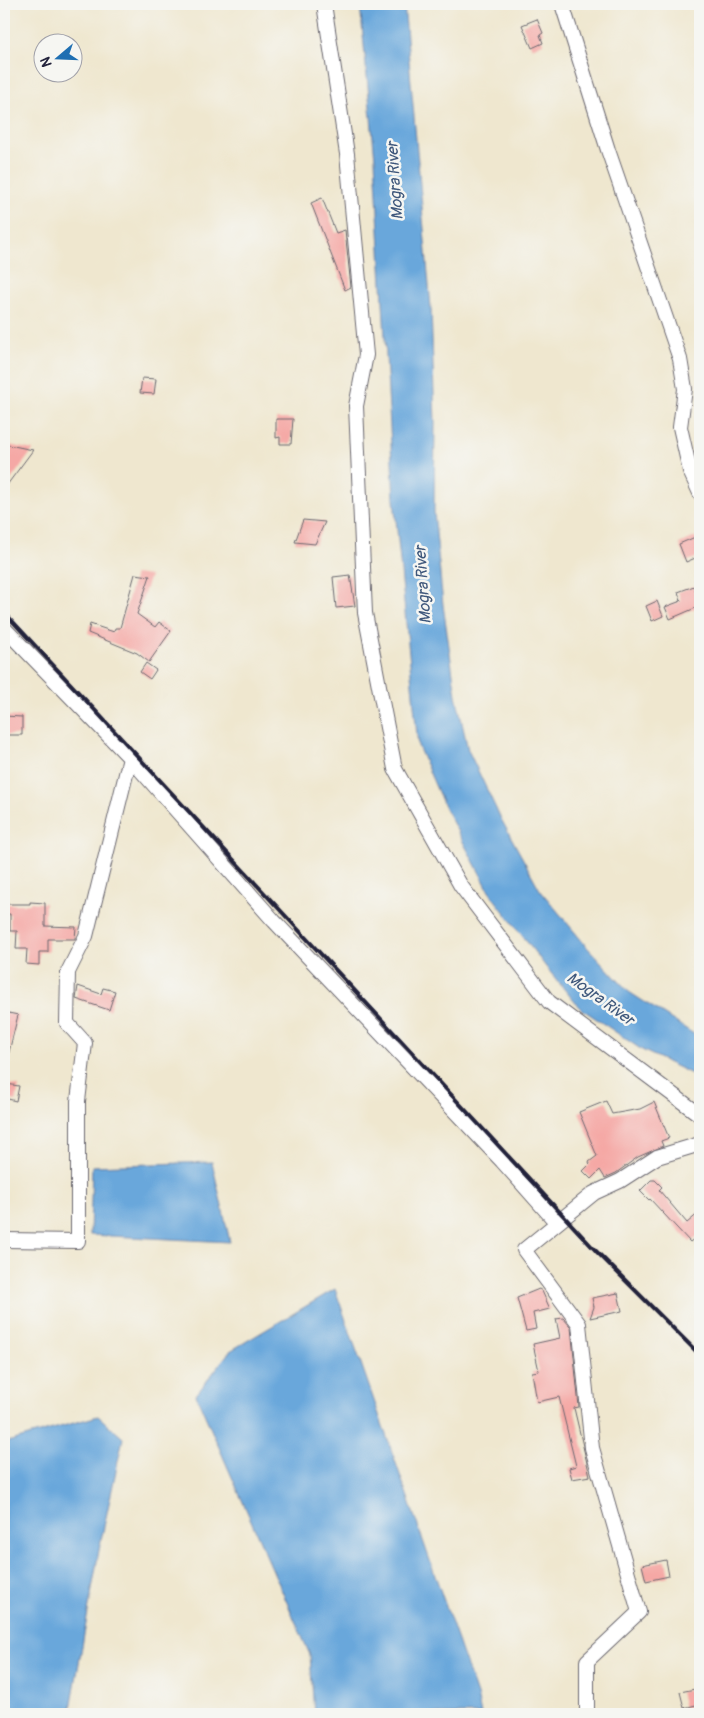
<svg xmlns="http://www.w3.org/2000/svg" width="704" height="1718" font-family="Pangolin,sans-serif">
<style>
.water{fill:#69a7db;stroke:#46648b}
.building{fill:#f5a8a5}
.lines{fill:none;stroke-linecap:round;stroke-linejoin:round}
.minor-casing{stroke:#6a676f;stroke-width:16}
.minor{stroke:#fff;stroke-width:14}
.rail{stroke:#22223b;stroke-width:4}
.labels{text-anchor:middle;stroke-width:5;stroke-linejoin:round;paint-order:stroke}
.water-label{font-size:16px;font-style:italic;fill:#3e577b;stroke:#f6f6f2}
</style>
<rect width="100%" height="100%" fill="#f6f6f2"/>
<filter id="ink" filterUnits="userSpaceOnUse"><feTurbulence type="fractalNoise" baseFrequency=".02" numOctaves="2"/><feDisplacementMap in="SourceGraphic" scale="10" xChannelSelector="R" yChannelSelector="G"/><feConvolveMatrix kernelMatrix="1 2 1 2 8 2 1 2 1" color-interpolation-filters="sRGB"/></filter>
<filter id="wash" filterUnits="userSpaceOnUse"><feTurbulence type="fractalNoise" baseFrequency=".0096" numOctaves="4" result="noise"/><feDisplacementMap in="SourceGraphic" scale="20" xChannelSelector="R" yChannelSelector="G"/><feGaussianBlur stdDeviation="1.12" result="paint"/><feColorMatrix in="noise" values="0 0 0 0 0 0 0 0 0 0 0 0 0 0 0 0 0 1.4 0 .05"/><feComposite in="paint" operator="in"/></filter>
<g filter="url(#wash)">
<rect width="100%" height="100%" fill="#efe7cf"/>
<!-- water -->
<path class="water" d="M360,4H404L431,308L435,423L434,512L443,605L456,695L468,750L501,819L540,890L587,947L629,992L700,1038V1078L642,1050L579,1007L546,967L492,896L445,808L418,746L394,499L375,159Z
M212,1162L230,1242L90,1235L92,1166Z
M335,1289L477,1695L481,1714H314L310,1655L196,1395L230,1351Z
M98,1416L123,1438L99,1550L70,1714H4V1443Z"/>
<g id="blocks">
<!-- building -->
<path class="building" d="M537,19L543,33L540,35L543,43L532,48L522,25Z
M322,198L336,233L345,230L351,287L345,290L311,203Z
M142,378L156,379L154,394L140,393Z
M276,419H293L291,444H280V437L276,438Z
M4,444L33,450L4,489Z
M303,520L325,522L315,544L295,542Z
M700,535V556L686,562L679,544Z
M135,574L150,576L137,614L155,627L159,622L171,631L149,662L137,653L88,633L90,624L114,632L115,628H120Z
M350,575L355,606L336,608L333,577Z
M694,586L700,606L670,619L665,607L681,601L678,592Z
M657,601L663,616L652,621L646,606Z
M146,663L156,670L150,679L140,672Z
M4,716L22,717V735H4Z
M30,902L45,903V926L76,927L75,939H48V952H39V965L26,964L27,949H16L17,931H10V914H5V904H30Z
M78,986L101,994L103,988L115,991L109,1010L76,999Z
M4,1012L18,1015L8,1056L4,1055Z
M6,1084L19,1086L16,1101L4,1098Z
M606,1101L612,1114L640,1109L654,1102L669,1138L661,1141L663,1146L638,1157L616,1173L605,1178L600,1170L591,1179L583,1171L590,1164L589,1162L597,1156L579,1112Z
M651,1180H655L662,1187L659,1190L687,1223L700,1212V1234L690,1242L650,1199L649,1200L640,1191Z
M539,1289L542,1291L550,1309L533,1313L536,1329L526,1331L517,1298Z
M618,1293L622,1311L590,1318L594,1307L592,1298Z
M563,1318L571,1327L579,1407L574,1408L590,1476L572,1479L569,1468L576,1466L559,1397L537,1402L532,1372L539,1371L533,1344L560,1338L556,1319Z
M666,1560L669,1576L646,1581L642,1565Z
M700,1688V1704L684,1708L680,1692Z"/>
</g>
</g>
<g filter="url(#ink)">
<use href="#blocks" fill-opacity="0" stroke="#6a676f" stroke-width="1"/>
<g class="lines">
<defs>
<path id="minor" d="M324,4L347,154L366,355L356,406L365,613L395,769L461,886L549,1002L700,1115
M562,4L608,150L680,359L685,389L680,427L690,471L700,493
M4,628L130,758L274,921L502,1161L557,1223
M4,1240L78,1241V1101L85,1043L67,1023L68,972L86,936L130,758
M587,1714V1661L639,1612L592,1448L579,1324L524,1250L594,1193L620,1181L657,1157L700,1144"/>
</defs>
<!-- minor casing -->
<use href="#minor" class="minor-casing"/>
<!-- minor -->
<use href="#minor" class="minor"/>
<!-- rail -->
<path class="rail" d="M4,612L596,1251L700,1355"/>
</g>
</g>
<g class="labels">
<!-- water labels -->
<g class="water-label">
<text transform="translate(394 181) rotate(-94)" y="6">Mogra River</text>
<text transform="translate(422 585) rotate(-94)" y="6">Mogra River</text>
<text transform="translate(601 998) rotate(36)" y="6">Mogra River</text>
</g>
</g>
<!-- margin -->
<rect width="704" height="1718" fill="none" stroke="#f6f6f2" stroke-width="20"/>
<!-- north arrow -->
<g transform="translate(58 58) rotate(251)"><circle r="24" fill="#f6f6f2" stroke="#a1a1a9"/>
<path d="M0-4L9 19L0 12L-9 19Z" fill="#1f6fb2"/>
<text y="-8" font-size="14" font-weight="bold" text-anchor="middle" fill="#22223b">N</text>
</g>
</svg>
